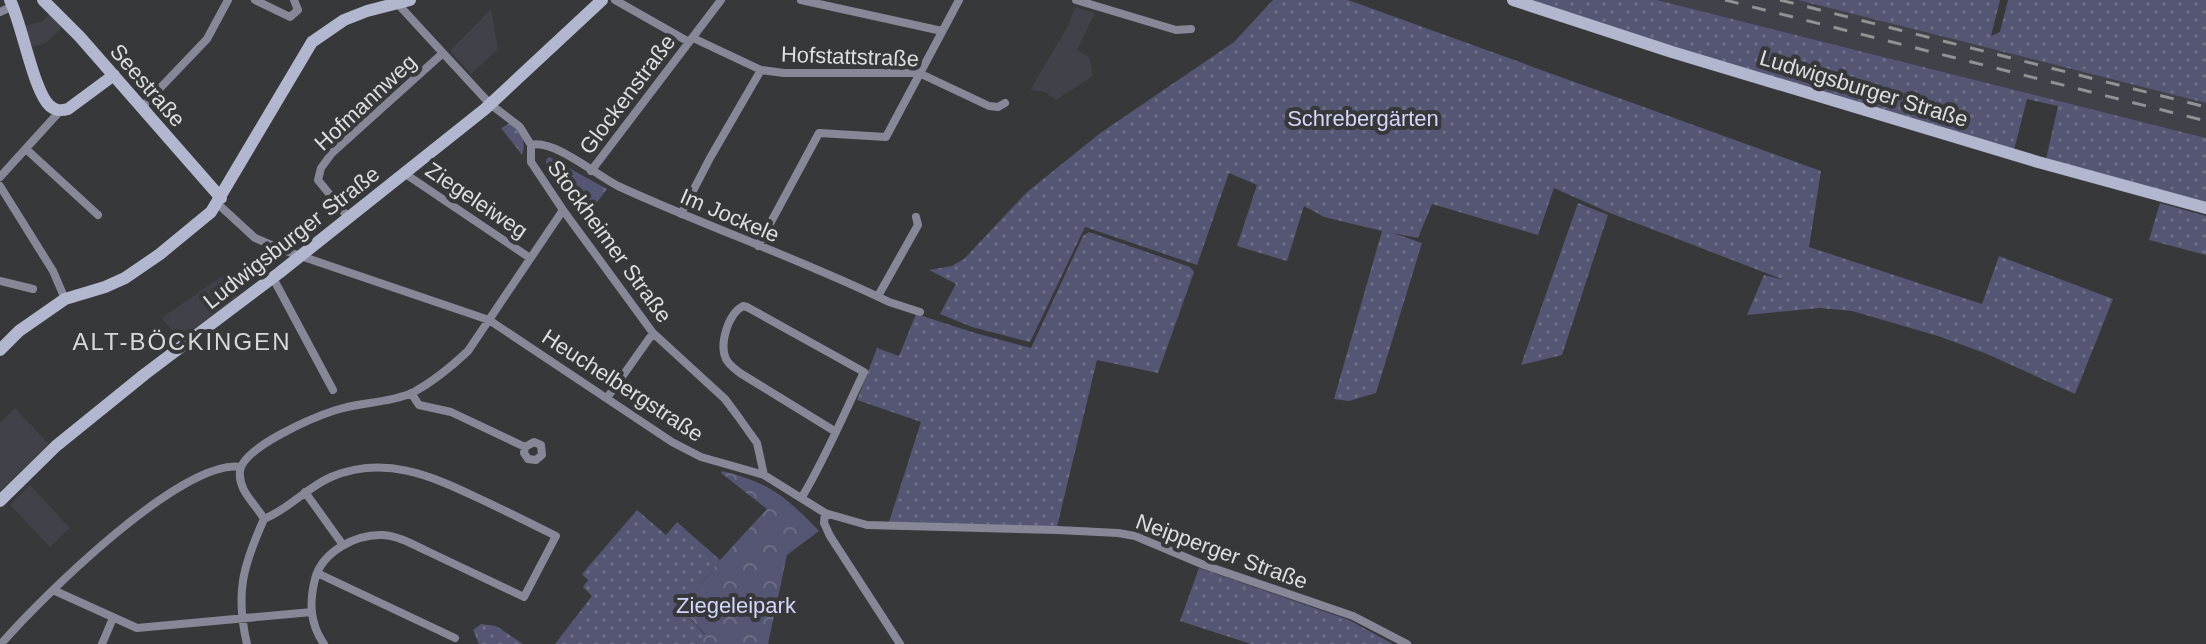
<svg xmlns="http://www.w3.org/2000/svg" width="2206" height="644" font-family="Arial,sans-serif">
<style>
.built{fill:#404149}
.grass{fill:url(#grass-dots)}
.park{fill:url(#park-crowns)}
.lines{fill:none;stroke-linecap:round;stroke-linejoin:round}
.street{stroke:#868898;stroke-width:8}
.secondary{stroke:#b2b6cf;stroke-width:12}
.rail{stroke:#919293;stroke-width:3;stroke-dasharray:14 14;stroke-linecap:butt}
.labels{text-anchor:middle;stroke-width:8;stroke-linejoin:round;paint-order:stroke}
.street-label{font-size:22px;fill:#dddedf;stroke:#37383a}
.park-label{font-size:22px;fill:#d2d6fa;stroke:#37383a}
.neighbourhood-label{font-size:24px;letter-spacing:2px;fill:#d7d8db;stroke:#37383a}
</style>
<defs>
<pattern id="grass-dots" width="8" height="8" patternUnits="userSpaceOnUse" patternTransform="scale(2)"><rect width="8" height="8" fill="#545673"/><path d="M2 2h.1M6 6h.1" fill="none" stroke="#6c6e86" stroke-width="1.8" stroke-linecap="round"/></pattern>
<pattern id="park-crowns" width="20" height="18" patternUnits="userSpaceOnUse" patternTransform="scale(2)"><rect width="20" height="18" fill="#545673"/><path d="M2 6a3 3 0 1 1 6 0M12 15a3 3 0 1 1 6 0" fill="none" stroke="#6c6e86"/></pattern>
</defs>
<rect width="100%" height="100%" fill="#37383a"/>
<!-- built -->
<path class="built" d="M1657,0H1798L1858,15L2206,103V138Z
M1075,7L1095,13L1077,50L1090,58L1093,76L1056,100L1045,92L1030,90L1069,24Z
M491,9L498,49L471,74L450,51Z
M49,14L62,28L46,43L32,47L24,26L43,21Z
M222,276L237,296L179,340L162,318Z
M15,408L49,444L0,491V423Z
M30,485L70,528L50,547L10,505Z"/>
<!-- grass -->
<path class="grass" d="M1273,0H1348L1821,171L1809,247L1982,304L1999,256L2113,299L2075,394L1987,354L1938,336L1852,311L1820,308L1747,315L1764,275L1784,280L1610,213L1554,188L1538,235L1432,204L1418,238L1393,233L1422,243L1376,393L1349,401L1334,399L1382,231L1324,217L1304,206L1287,261L1237,246L1257,185L1229,173L1197,265L1085,227L1030,342L972,327L940,314L956,284L929,270L952,266L964,259L1026,193L1099,134L1234,42Z
M1529,0H1657L2206,138V202L2046,159L2058,106L2027,99L2014,150L1606,27Z
M1798,0H2000L1991,36L2000,32L2008,0H2206V103Z
M510,123C521,130 527,142 522,155L501,128Z
M1578,203L1608,215L1562,355L1521,365Z
M2160,203L2206,216V255L2149,240Z
M1089,232L1190,267L1194,272L1158,373L1097,360L1057,527L889,522L921,422L857,400L877,348L899,356L916,314L975,333L1031,348L1083,236Z
M637,510L666,535L677,522L720,560L682,609L705,635L696,644H555L592,596L583,587L588,580L582,574Z
M1199,568L1349,620L1393,644H1251L1180,621Z
M481,624L496,626L523,644H479L473,630Z"/>
<!-- park -->
<path class="park" d="M549,157L607,189L583,221L546,166V160Z
M722,471C770,483 785,496 819,531L787,555L768,644H696L705,634L682,609L720,560L767,509L721,473Z"/>
<g class="lines">
<!-- street -->
<path class="street" d="M255,0L290,17L298,10L294,0
M615,0L689,42
M801,0L942,31
M1076,0L1176,30L1191,29
M396,2L490,104L520,127L531,145V162L563,210L653,333L725,399L737,415L757,443L764,475
M0,12L13,6
M693,38L761,70L784,73H919L989,106L998,107L1005,103
M141,108L207,39L228,0
M531,145C554,139 596,175 618,186C707,227 801,259 889,302L920,312
M26,149L98,215
M591,171L721,0
M404,173L530,258
M0,177L60,111
M0,186L53,271L65,299
M218,204L255,238L283,250L489,320L672,442L701,457L764,475L825,513L867,525L1058,530L1118,533L1135,536L1204,565L1353,616L1407,644
M681,214L710,158L761,70
M348,217L318,180L321,168L332,153L443,53
M758,246L819,133L886,137L959,0
M273,278L333,390
M0,281L33,289
M878,296L918,225L916,217
M411,393L419,405L451,412L525,447L524,453L528,459L536,460L542,455L541,445L534,442L525,447
M607,398L653,333
M305,492L343,545
M802,497C826,457 844,414 864,372L747,307L743,306C728,314 719,344 726,359C729,365 735,369 740,373L836,432
M825,513L824,523L830,536L900,644
M264,519C289,509 306,488 331,477C384,455 430,475 478,498C504,510 530,523 556,536L524,597C493,582 461,567 429,552C414,545 399,536 383,535C355,534 322,552 315,579C309,603 310,624 324,644
M317,573L455,638
M53,590L137,628L312,612
M1,644C40,599 182,458 241,467
M102,644L113,618
M247,644C235,593 243,566 264,519C255,503 238,491 240,471C243,447 314,417 336,410C360,402 391,403 414,392C434,381 451,367 468,351L563,210"/>
<!-- secondary -->
<path class="secondary" d="M10,0C22,24 34,93 50,106C56,111 61,111 68,109L114,75
M43,0L80,37L221,198
M1513,0L1672,52L2038,162L2206,208
M0,350L19,331L65,299L105,287L125,278L160,254L211,212L312,42L344,20L367,11L410,0
M0,501L56,446L145,374L279,273L485,109L602,0"/>
<!-- rail -->
<path class="rail" d="M1725,0L2206,121
M1780,0L2206,107"/>
</g>
<g class="labels">
<!-- street labels -->
<g class="street-label">
<text transform="translate(850 56) rotate(2)" y="8">Hofstattstraße</text>
<text transform="translate(148 85) rotate(49)" y="8">Seestraße</text>
<text transform="translate(1864 88) rotate(17)" y="8">Ludwigsburger Straße</text>
<text transform="translate(627 94) rotate(-53)" y="8">Glockenstraße</text>
<text transform="translate(365 102) rotate(-43)" y="8">Hofmannweg</text>
<text transform="translate(477 200) rotate(34)" y="8">Ziegeleiweg</text>
<text transform="translate(730 215) rotate(23)" y="8">Im Jockele</text>
<text transform="translate(291 237) rotate(-38)" y="8">Ludwigsburger Straße</text>
<text transform="translate(610 241) rotate(54)" y="8">Stockheimer Straße</text>
<text transform="translate(623 385) rotate(33)" y="8">Heuchelbergstraße</text>
<text transform="translate(1222 551) rotate(20)" y="8">Neipperger Straße</text>
</g>
<!-- park labels -->
<g class="park-label">
<text x="1363" y="126">Schrebergärten</text>
<text x="736" y="613">Ziegeleipark</text>
</g>
<!-- neighbourhood labels -->
<g class="neighbourhood-label">
<text x="182" y="350">ALT-BÖCKINGEN</text>
</g>
</g>
</svg>
